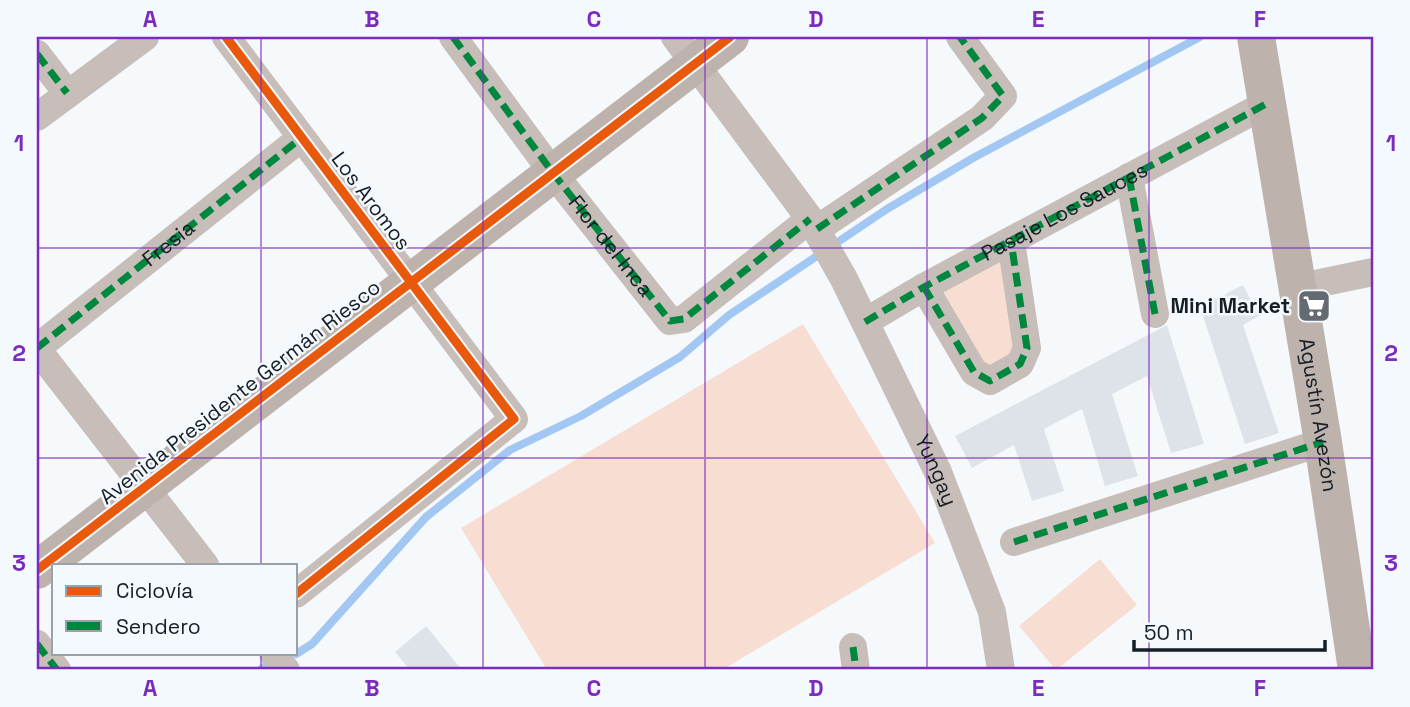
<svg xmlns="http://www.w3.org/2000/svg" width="1410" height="707" font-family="'Space Grotesk',sans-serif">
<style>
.green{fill:#f8ded2}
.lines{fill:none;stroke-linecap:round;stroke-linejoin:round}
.stream{stroke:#a2c7f2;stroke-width:8}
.building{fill:#dee3ea}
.street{stroke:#c7beba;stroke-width:28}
.secondary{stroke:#bdb2ac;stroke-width:38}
.quiet{stroke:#00873e;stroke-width:7;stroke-dasharray:14 7;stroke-linecap:butt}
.cycleway-casing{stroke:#f4f9fe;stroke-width:13}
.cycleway{stroke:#e8590c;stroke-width:9}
.grid{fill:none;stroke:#7b2cbf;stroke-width:2;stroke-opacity:0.55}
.labels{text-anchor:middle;stroke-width:5;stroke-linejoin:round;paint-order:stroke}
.street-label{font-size:21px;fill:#151d26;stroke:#f4f9fe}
.poi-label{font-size:21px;font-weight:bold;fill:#151d26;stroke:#f4f9fe;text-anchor:end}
.neatline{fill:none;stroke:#7b2cbf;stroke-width:2.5}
.grid-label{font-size:23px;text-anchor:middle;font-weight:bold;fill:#7b2cbf}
</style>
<rect width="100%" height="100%" fill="#f6f9fc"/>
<!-- green -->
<path class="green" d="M1004,257L1019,354L987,372L937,295Z
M803,324L935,543L722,670H547L461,528Z
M1100,559L1137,605L1056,670L1019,626Z"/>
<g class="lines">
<!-- stream -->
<path class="stream" d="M296,654L312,644L426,517L510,450L581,416L680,357L729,315L887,209L973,158L1200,37
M260,670L265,666"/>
</g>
<!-- building -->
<path class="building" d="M1243,285L1259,316L1243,325L1279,433L1245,444L1200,307Z
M1167,325L1204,444L1171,453L1147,376L1112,394L1138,476L1105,486L1082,409L1044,429L1064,491L1032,501L1014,445L972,468L955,436Z
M426,626L462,670H410L395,652Z"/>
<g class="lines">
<!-- street -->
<g class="street">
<path d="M226,37L514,419L296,594"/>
<path id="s1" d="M453,37L553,173L670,321L684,319L810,219"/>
<path id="s2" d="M675,37L810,219L844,279L938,472L992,612L1001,670"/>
<path d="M37,54L67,93"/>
<path d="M37,117L145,37"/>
<path d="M1129,177L1155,314"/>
<path d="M817,229L982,118L1003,96L960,37"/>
<path d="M924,287L974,372L990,381L1020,364L1027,348L1011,241"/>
<path d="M1296,288L1373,272"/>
<path d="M865,322L924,287L1266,104"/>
<path d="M37,348L301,138"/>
<path d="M37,349L205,565"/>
<path d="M1014,542L1323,442"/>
<path d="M37,644L57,670"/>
<path d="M853,647L856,670"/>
<path d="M273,653L286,670"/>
</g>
<!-- secondary -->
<g class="secondary">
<path id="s3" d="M1256,37L1323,442L1357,670"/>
<path d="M37,570L730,37"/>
</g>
<!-- quiet -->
<g class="quiet">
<path d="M453,37L553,173L670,321L684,319L810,219"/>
<path d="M37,54L67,93"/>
<path d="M1129,177L1155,314"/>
<path d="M817,229L982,118L1003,96L960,37"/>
<path d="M924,287L974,372L990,381L1020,364L1027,348L1011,241"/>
<path id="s4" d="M865,322L924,287L1266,104"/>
<path id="s5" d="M37,348L301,138"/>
<path d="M1014,542L1323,442"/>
<path d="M37,644L57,670"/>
<path d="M853,647L856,670"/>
</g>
<defs>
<path id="cycleway" d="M226,37L514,419L296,594
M37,570L730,37"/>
</defs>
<!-- cycleway casing -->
<use href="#cycleway" class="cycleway-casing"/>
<!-- cycleway -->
<use href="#cycleway" class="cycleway"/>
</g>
<!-- grid -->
<path class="grid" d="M261,37V565M483,37V670M705,37V670M927,37V670M1149,37V670M37,248H1373M37,458H1373M261,653V670"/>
<!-- icons -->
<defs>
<symbol id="supermarket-square" viewBox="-11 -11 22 22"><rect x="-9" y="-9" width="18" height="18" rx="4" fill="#646a71" stroke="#f4f9fe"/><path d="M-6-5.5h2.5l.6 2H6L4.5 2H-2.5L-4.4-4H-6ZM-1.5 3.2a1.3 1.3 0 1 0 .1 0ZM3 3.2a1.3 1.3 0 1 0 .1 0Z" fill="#fff"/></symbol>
</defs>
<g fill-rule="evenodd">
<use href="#supermarket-square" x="1295" y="287" width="38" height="38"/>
</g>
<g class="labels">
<!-- street labels -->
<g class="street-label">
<text transform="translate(371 201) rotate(53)" y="7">Los Aromos</text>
<text dy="7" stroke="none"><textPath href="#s4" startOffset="228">Pasaje Los Sauces</textPath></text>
<text dy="7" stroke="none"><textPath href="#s5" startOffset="168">Fresia</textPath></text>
<text dy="7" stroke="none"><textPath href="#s1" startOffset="262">Flor del Inca</textPath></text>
<text transform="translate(240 392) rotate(-38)" y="7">Avenida Presidente Germán Riesco</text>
<text dy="7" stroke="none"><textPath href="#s3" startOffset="383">Agustín Avezón</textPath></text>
<text dy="7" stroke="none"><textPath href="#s2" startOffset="508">Yungay</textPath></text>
</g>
<!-- poi labels -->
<g class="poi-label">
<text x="1290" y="313">Mini Market</text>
</g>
</g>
<!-- border -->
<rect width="1410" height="707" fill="none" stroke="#f4f9fe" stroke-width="77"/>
<!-- legend -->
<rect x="52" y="564" width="245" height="91" fill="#f4f9fe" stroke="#9ba1a8" stroke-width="2"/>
<rect x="66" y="586" width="35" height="10" fill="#e8590c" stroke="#9ba1a8" stroke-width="2"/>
<text x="116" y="598" font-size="21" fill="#151d26">Ciclovía</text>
<rect x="66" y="621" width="35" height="10" fill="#00873e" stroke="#9ba1a8" stroke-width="2"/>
<text x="116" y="634" font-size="21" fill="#151d26">Sendero</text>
<!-- scale -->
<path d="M1134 640v10h191v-10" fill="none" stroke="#151d26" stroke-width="3.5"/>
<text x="1144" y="640" font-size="21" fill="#151d26" stroke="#f4f9fe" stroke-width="5" paint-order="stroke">50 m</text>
<rect x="38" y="38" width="1334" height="630" class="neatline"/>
<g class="grid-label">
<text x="150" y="27">A</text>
<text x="372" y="27">B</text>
<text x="594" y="27">C</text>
<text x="816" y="27">D</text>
<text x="1038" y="27">E</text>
<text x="1260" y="27">F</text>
<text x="19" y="151">1</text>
<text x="1391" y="151">1</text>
<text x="19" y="361">2</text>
<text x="1391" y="361">2</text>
<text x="19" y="571">3</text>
<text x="1391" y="571">3</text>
<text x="150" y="696">A</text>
<text x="372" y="696">B</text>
<text x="594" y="696">C</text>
<text x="816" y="696">D</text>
<text x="1038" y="696">E</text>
<text x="1260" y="696">F</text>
</g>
</svg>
